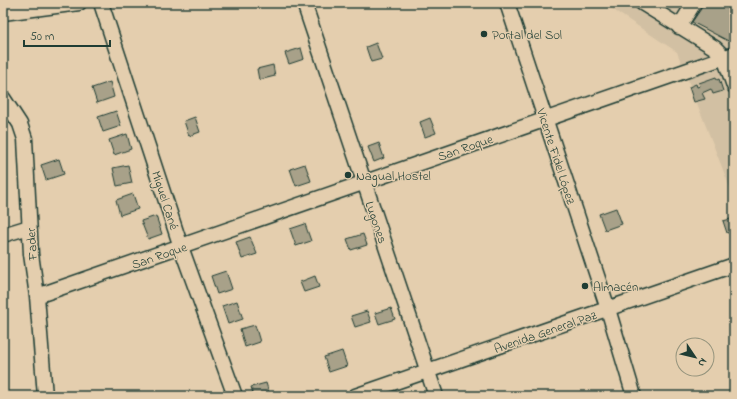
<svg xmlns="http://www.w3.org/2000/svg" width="737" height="399" font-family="'Indie Flower',sans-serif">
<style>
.built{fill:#d2c0a3}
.building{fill:#a8a189;stroke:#1f3d34}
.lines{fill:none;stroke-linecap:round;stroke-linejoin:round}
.minor-casing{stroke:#1f3d34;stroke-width:17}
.minor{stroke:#e4ceae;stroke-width:14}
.poi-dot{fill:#1f3d34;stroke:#e4ceae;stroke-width:1.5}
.labels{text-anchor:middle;stroke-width:3;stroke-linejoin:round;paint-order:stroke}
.poi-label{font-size:13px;fill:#1f3d34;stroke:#e4ceae;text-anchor:start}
.street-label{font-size:13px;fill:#1f3d34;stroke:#e4ceae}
</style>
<rect width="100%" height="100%" fill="#e4ceae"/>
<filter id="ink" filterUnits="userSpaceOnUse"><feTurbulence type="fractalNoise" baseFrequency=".025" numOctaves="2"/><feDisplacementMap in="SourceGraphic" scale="8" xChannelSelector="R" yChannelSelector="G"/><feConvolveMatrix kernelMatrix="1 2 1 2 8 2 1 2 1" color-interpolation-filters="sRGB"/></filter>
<g filter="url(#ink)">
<!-- built -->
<path class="built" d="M603,3H734V198L677,52Z"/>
<!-- building -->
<path class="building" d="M705,3H734V44L692,22Z
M376,43L382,59L371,62L366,47Z
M301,48L304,59L289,64L285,53Z
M273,65L275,76L259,80L257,69Z
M716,77L717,80L719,79L723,91L713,94L711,89L702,93L705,99L694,102L689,87L696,84L697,87L700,86L699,83Z
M110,82L114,97L97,103L92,88Z
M116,111L121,126L103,132L98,117Z
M195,117L200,132L189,136L184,121Z
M430,118L436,133L425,137L420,122Z
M127,134L131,149L114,155L109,140Z
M379,143L384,158L374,162L368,147Z
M59,159L64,174L46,180L41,165Z
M305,164L311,181L296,186L290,169Z
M128,165L132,183L117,186L113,168Z
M133,194L138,209L120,215L116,200Z
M616,208L622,224L605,230L599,214Z
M156,216L162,234L148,239L141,221Z
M734,218V231L727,233L723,221Z
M305,224L311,241L296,246L290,229Z
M363,234L367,245L351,250L347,239Z
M250,237L257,254L242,259L236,242Z
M226,271L232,289L217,294L211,276Z
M315,276L319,287L304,292L300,282Z
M237,301L243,319L228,324L222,306Z
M391,308L395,319L379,324L375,313Z
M367,311L371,322L355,327L351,316Z
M255,325L260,342L245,347L240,329Z
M342,351L347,366L329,372L324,357Z
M266,383L270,396H254L251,387Z"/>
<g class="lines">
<defs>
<path id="minor" d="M101,3L181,247L235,396
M304,3L436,396
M507,3L608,309L634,396
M642,3L715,48L724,57L734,86
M3,13L79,3
M679,27L694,3
M3,98L20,124L25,139L31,254L37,296L45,396
M3,235L29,227
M37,296L734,54
M355,396L734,265"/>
</defs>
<!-- minor casing -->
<use href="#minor" class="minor-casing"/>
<!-- minor -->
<use href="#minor" class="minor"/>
</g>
</g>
<!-- markers -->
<g class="poi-dot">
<circle cx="484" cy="34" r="4"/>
<circle cx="348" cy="175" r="4"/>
<circle cx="585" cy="286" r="4"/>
</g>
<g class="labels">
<!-- poi labels -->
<g class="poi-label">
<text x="492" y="39">Portal del Sol</text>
<text x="356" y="180">Nagual Hostel</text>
<text x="593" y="291">Almacén</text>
</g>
<!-- street labels -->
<g class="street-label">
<text transform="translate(465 147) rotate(-19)" y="5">San Roque</text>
<text transform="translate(557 156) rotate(72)" y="5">Vicente Fidel López</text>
<text transform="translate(166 200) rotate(72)" y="5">Miguel Cané</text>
<text transform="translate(377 222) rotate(71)" y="5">Lugones</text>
<text transform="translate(31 244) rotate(-94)" y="5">Fader</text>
<text transform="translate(159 255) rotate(-19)" y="5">San Roque</text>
<text transform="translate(545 331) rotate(-19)" y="5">Avenida General Paz</text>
</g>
</g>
<!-- margin -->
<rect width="737" height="399" fill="none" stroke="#e4ceae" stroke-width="16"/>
<rect x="8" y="8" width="721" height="383" fill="none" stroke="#1f3d34" stroke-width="1.5" filter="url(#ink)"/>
<!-- north arrow -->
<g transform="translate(695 357) rotate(125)"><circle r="19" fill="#e4ceae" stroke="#95947d"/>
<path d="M0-3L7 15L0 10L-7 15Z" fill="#1f3d34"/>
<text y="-6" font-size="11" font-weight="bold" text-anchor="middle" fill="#1f3d34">N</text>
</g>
<!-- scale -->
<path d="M24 40v6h86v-6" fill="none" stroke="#1f3d34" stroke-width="2"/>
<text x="30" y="40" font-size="12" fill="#1f3d34" stroke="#e4ceae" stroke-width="3" paint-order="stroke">50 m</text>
</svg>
